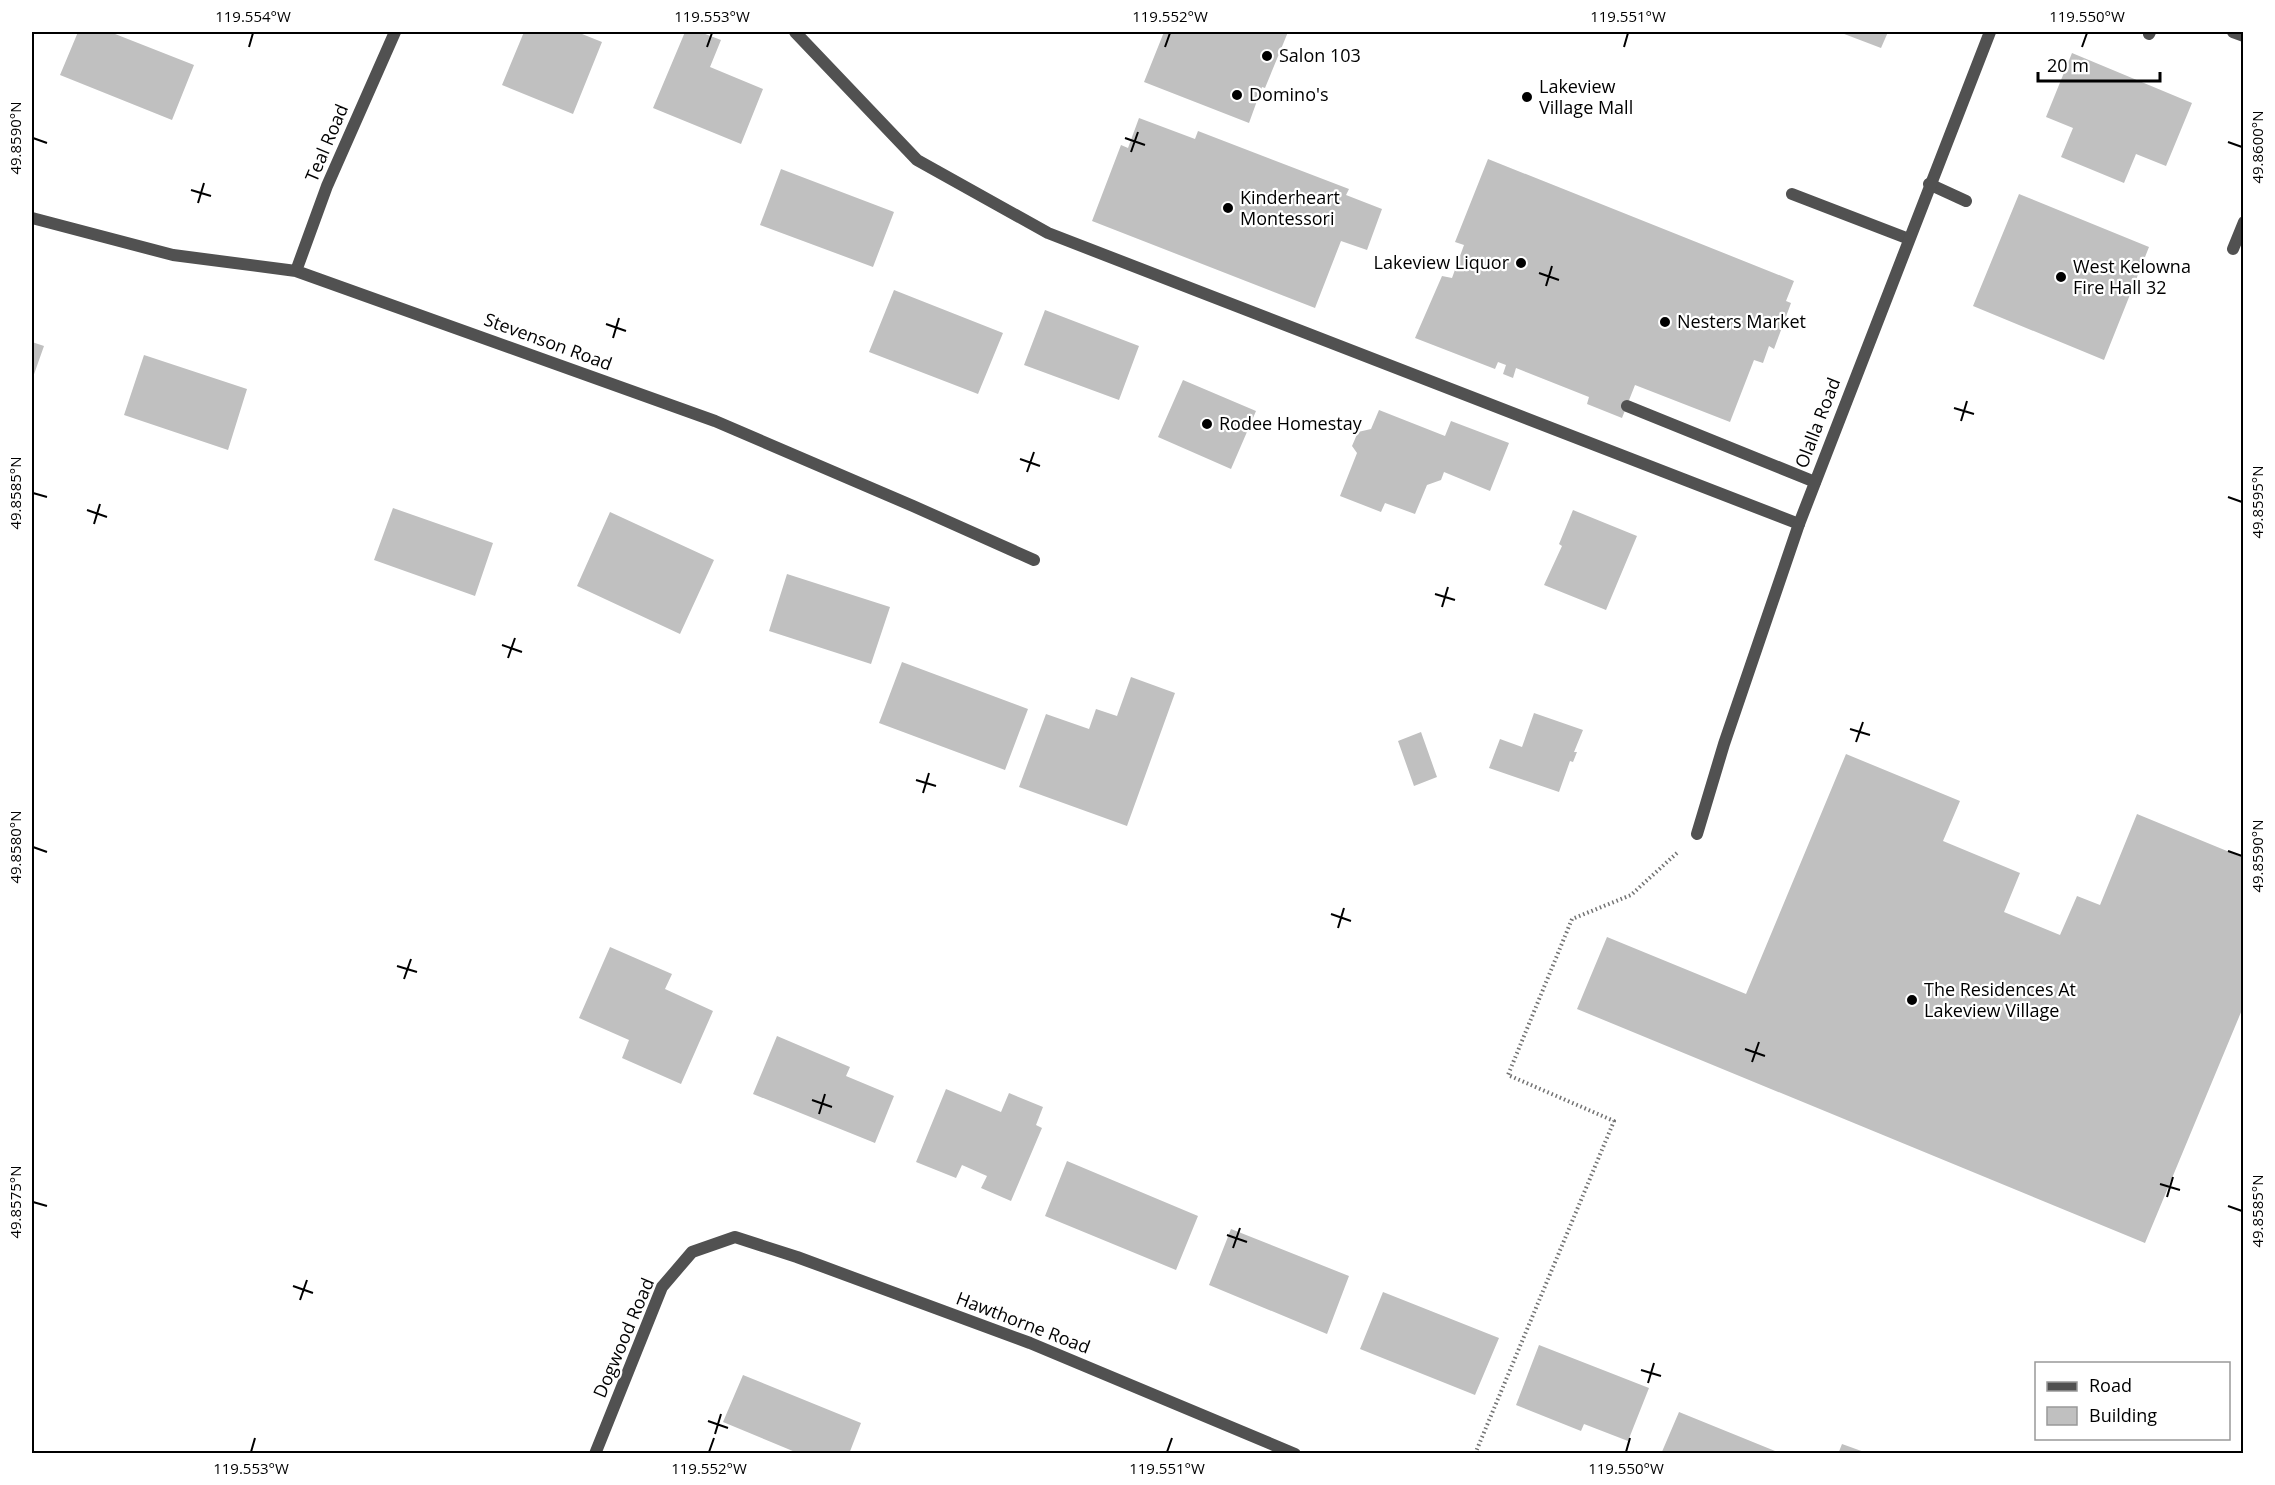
<svg xmlns="http://www.w3.org/2000/svg" width="2275" height="1485" font-family="'Open Sans',sans-serif">
<style>
.building{fill:#c0c0c0}
.lines{fill:none;stroke-linecap:round;stroke-linejoin:round}
.path{stroke:#737373;stroke-width:4;stroke-dasharray:1.5 3;stroke-linecap:butt}
.lane{stroke:#515151;stroke-width:12}
.street{stroke:#515151;stroke-width:12}
.ticks{fill:none;stroke:#000;stroke-width:2}
.poi-dot{fill:#000;stroke:#fff;stroke-width:2}
.labels{text-anchor:middle;stroke-width:4.5;stroke-linejoin:round;paint-order:stroke}
.poi-label{font-size:18px;fill:#000;stroke:#fff;text-anchor:start}
.street-label{font-size:18px;fill:#000;stroke:#fff}
.neatline{fill:none;stroke:#000;stroke-width:2}
.ticks-label{font-size:15px;text-anchor:middle;fill:#000}
</style>
<rect width="100%" height="100%" fill="#fff"/>
<!-- building -->
<path class="building" d="M78,32H110L194,65L172,120L60,75Z
M524,32H577L602,42L573,114L502,85Z
M685,32H700L721,40L710,67L763,89L741,144L653,108Z
M1164,32H1288L1265,88L1262,87L1249,123L1144,82Z
M1839,32H1888L1881,48Z
M2072,53L2192,103L2166,166L2136,154L2124,183L2061,157L2073,128L2046,117Z
M1139,118L1195,139L1198,131L1349,189L1346,195L1382,209L1367,250L1341,241L1315,308L1092,221L1121,145L1128,148Z
M1488,159L1794,281L1786,301L1791,303L1774,349L1769,346L1763,363L1754,360L1730,422L1635,385L1622,418L1587,404L1589,397L1516,368L1513,378L1503,374L1506,365L1498,362L1495,369L1415,338L1442,276L1452,278L1464,245L1455,242Z
M781,169L894,212L873,267L760,225Z
M2019,194L2149,247L2104,360L1973,306Z
M894,290L1003,333L978,394L869,352Z
M1045,310L1139,346L1119,400L1024,365Z
M32,342L44,346L32,380Z
M144,355L247,389L228,450L124,415Z
M1183,380L1256,411L1231,469L1158,437Z
M1379,410L1445,436L1451,421L1509,443L1490,491L1444,472L1441,480L1427,485L1415,514L1385,503L1381,512L1340,496L1357,453L1352,446L1358,432L1371,429Z
M393,508L493,543L475,596L374,560Z
M1573,510L1637,536L1606,610L1544,585L1562,546L1559,544Z
M610,512L714,560L680,634L577,586Z
M787,574L890,607L871,664L769,631Z
M902,662L1028,709L1005,770L879,723Z
M1131,677L1175,693L1127,826L1019,787L1046,714L1089,729L1096,709L1117,716Z
M1534,713L1583,730L1574,752H1577L1573,762L1570,761L1559,792L1489,768L1500,739L1522,747Z
M1421,732L1437,777L1414,786L1398,741Z
M1846,754L1960,801L1943,841L2020,873L2004,912L2060,935L2077,896L2100,905L2137,814L2244,858V1005L2145,1243L1577,1009L1607,937L1746,994Z
M610,947L672,974L665,989L713,1011L681,1084L622,1058L629,1040L579,1018Z
M777,1036L850,1067L846,1076L894,1096L875,1143L753,1094Z
M946,1089L1001,1112L1009,1093L1043,1107L1036,1125L1042,1128L1011,1201L981,1188L987,1176L962,1165L956,1178L916,1162Z
M1067,1161L1198,1216L1176,1270L1045,1216Z
M1231,1229L1349,1276L1327,1334L1209,1285Z
M1383,1292L1499,1338L1475,1395L1360,1349Z
M1539,1345L1649,1388L1628,1441L1584,1424L1581,1431L1516,1405Z
M743,1375L861,1423L849,1454H800L723,1422Z
M1679,1412L1780,1453V1454H1661Z
M1842,1444L1867,1453V1454H1838Z"/>
<g class="lines">
<!-- path -->
<path class="path" d="M1475,1454L1614,1121L1508,1075L1572,919L1631,895L1678,852"/>
<!-- lane -->
<path class="lane" d="M795,32L917,160L1048,233L1799,524
M2149,34L2150,32
M1929,184L1966,201
M1792,194L1909,239
M2233,249L2244,222
M1627,406L1815,482"/>
<!-- street -->
<path class="street" d="M2233,32L2244,36
M32,218L173,255L296,271L715,421L913,506L1034,560
M296,271L327,186L395,32
M1697,834L1724,744L1799,524L1990,32
M595,1454L662,1287L692,1252L735,1237L797,1257L1030,1343L1295,1454"/>
</g>
<!-- ticks -->
<path class="ticks" d="M249,47L253,33M707,47L712,33M1165,47L1170,33M1624,47L1628,33M2082,47L2087,33M33,138L47,143M1125,138L1145,145M2228,142L2242,147M1131,152L1138,132M191,190L211,196M198,203L204,183M1539,273L1559,280M1546,286L1552,266M606,324L626,331M613,338L619,318M1954,408L1974,414M1961,421L1967,401M1020,459L1040,466M1027,472L1034,452M33,493L47,497M2228,497L2242,502M87,510L107,517M94,524L100,504M1435,594L1455,600M1442,607L1448,587M502,645L522,652M508,658L515,638M1850,729L1870,735M1856,742L1863,722M916,780L936,786M923,793L929,773M33,847L47,852M2228,851L2242,856M1331,914L1351,921M1338,928L1344,908M397,966L417,972M404,979L411,959M1745,1049L1765,1056M1752,1062L1759,1042M812,1100L832,1107M819,1114L825,1094M2160,1184L2180,1190M2167,1197L2173,1177M33,1202L47,1206M2228,1206L2242,1211M1227,1235L1247,1242M1233,1248L1240,1228M293,1286L313,1293M300,1300L307,1280M1641,1370L1661,1376M1648,1383L1654,1363M708,1421L728,1428M715,1434L721,1414M251,1452L255,1438M709,1452L714,1438M1167,1452L1172,1438M1626,1452L1630,1438"/>
<!-- markers -->
<g class="poi-dot">
<circle cx="1267" cy="56" r="6"/>
<circle cx="1237" cy="95" r="6"/>
<circle cx="1527" cy="97" r="6"/>
<circle cx="1228" cy="208" r="6"/>
<circle cx="1521" cy="263" r="6"/>
<circle cx="2061" cy="277" r="6"/>
<circle cx="1665" cy="322" r="6"/>
<circle cx="1207" cy="424" r="6"/>
<circle cx="1912" cy="1000" r="6"/>
</g>
<g class="labels">
<!-- poi labels -->
<g class="poi-label">
<text x="1279" y="62">Salon 103</text>
<text x="1539" y="93">Lakeview<tspan x="1539" dy="21">Village Mall</tspan></text>
<text x="1249" y="101">Domino's</text>
<text x="1240" y="204">Kinderheart<tspan x="1240" dy="21">Montessori</tspan></text>
<text x="1509" y="269" text-anchor="end">Lakeview Liquor</text>
<text x="2073" y="273">West Kelowna<tspan x="2073" dy="21">Fire Hall 32</tspan></text>
<text x="1677" y="328">Nesters Market</text>
<text x="1219" y="430">Rodee Homestay</text>
<text x="1924" y="996">The Residences At<tspan x="1924" dy="21">Lakeview Village</tspan></text>
</g>
<!-- street labels -->
<g class="street-label">
<text transform="translate(327 143) rotate(-67)" y="6">Teal Road</text>
<text transform="translate(548 342) rotate(20)" y="6">Stevenson Road</text>
<text transform="translate(1818 423) rotate(-69)" y="6">Olalla Road</text>
<text transform="translate(1023 1323) rotate(21)" y="6">Hawthorne Road</text>
<text transform="translate(624 1338) rotate(-67)" y="6">Dogwood Road</text>
</g>
</g>
<!-- border -->
<rect width="2275" height="1485" fill="none" stroke="#ffffff" stroke-width="66"/>
<!-- legend -->
<rect x="2035" y="1362" width="195" height="78" fill="#ffffff" stroke="#999999" stroke-width="1.5"/>
<rect x="2047" y="1382" width="30" height="9" fill="#515151" stroke="#999999" stroke-width="1.5"/>
<text x="2089" y="1392" font-size="18" fill="#000000">Road</text>
<rect x="2047" y="1407" width="30" height="18" fill="#c0c0c0" stroke="#999999" stroke-width="1.5"/>
<text x="2089" y="1422" font-size="18" fill="#000000">Building</text>
<!-- scale -->
<path d="M2038 72v9h122v-9" fill="none" stroke="#000000" stroke-width="3"/>
<text x="2047" y="72" font-size="18" fill="#000000" stroke="#ffffff" stroke-width="4.5" paint-order="stroke">20 m</text>
<rect x="33" y="33" width="2209" height="1419" class="neatline"/>
<g class="ticks-label">
<text x="253" y="22">119.554°W</text>
<text x="712" y="22">119.553°W</text>
<text x="1170" y="22">119.552°W</text>
<text x="1628" y="22">119.551°W</text>
<text x="2087" y="22">119.550°W</text>
<text transform="translate(16 138) rotate(-90)" y="5">49.8590°N</text>
<text transform="translate(2258 147) rotate(-90)" y="5">49.8600°N</text>
<text transform="translate(16 493) rotate(-90)" y="5">49.8585°N</text>
<text transform="translate(2258 502) rotate(-90)" y="5">49.8595°N</text>
<text transform="translate(16 847) rotate(-90)" y="5">49.8580°N</text>
<text transform="translate(2258 856) rotate(-90)" y="5">49.8590°N</text>
<text transform="translate(16 1202) rotate(-90)" y="5">49.8575°N</text>
<text transform="translate(2258 1211) rotate(-90)" y="5">49.8585°N</text>
<text x="251" y="1474">119.553°W</text>
<text x="709" y="1474">119.552°W</text>
<text x="1167" y="1474">119.551°W</text>
<text x="1626" y="1474">119.550°W</text>
</g>
</svg>
